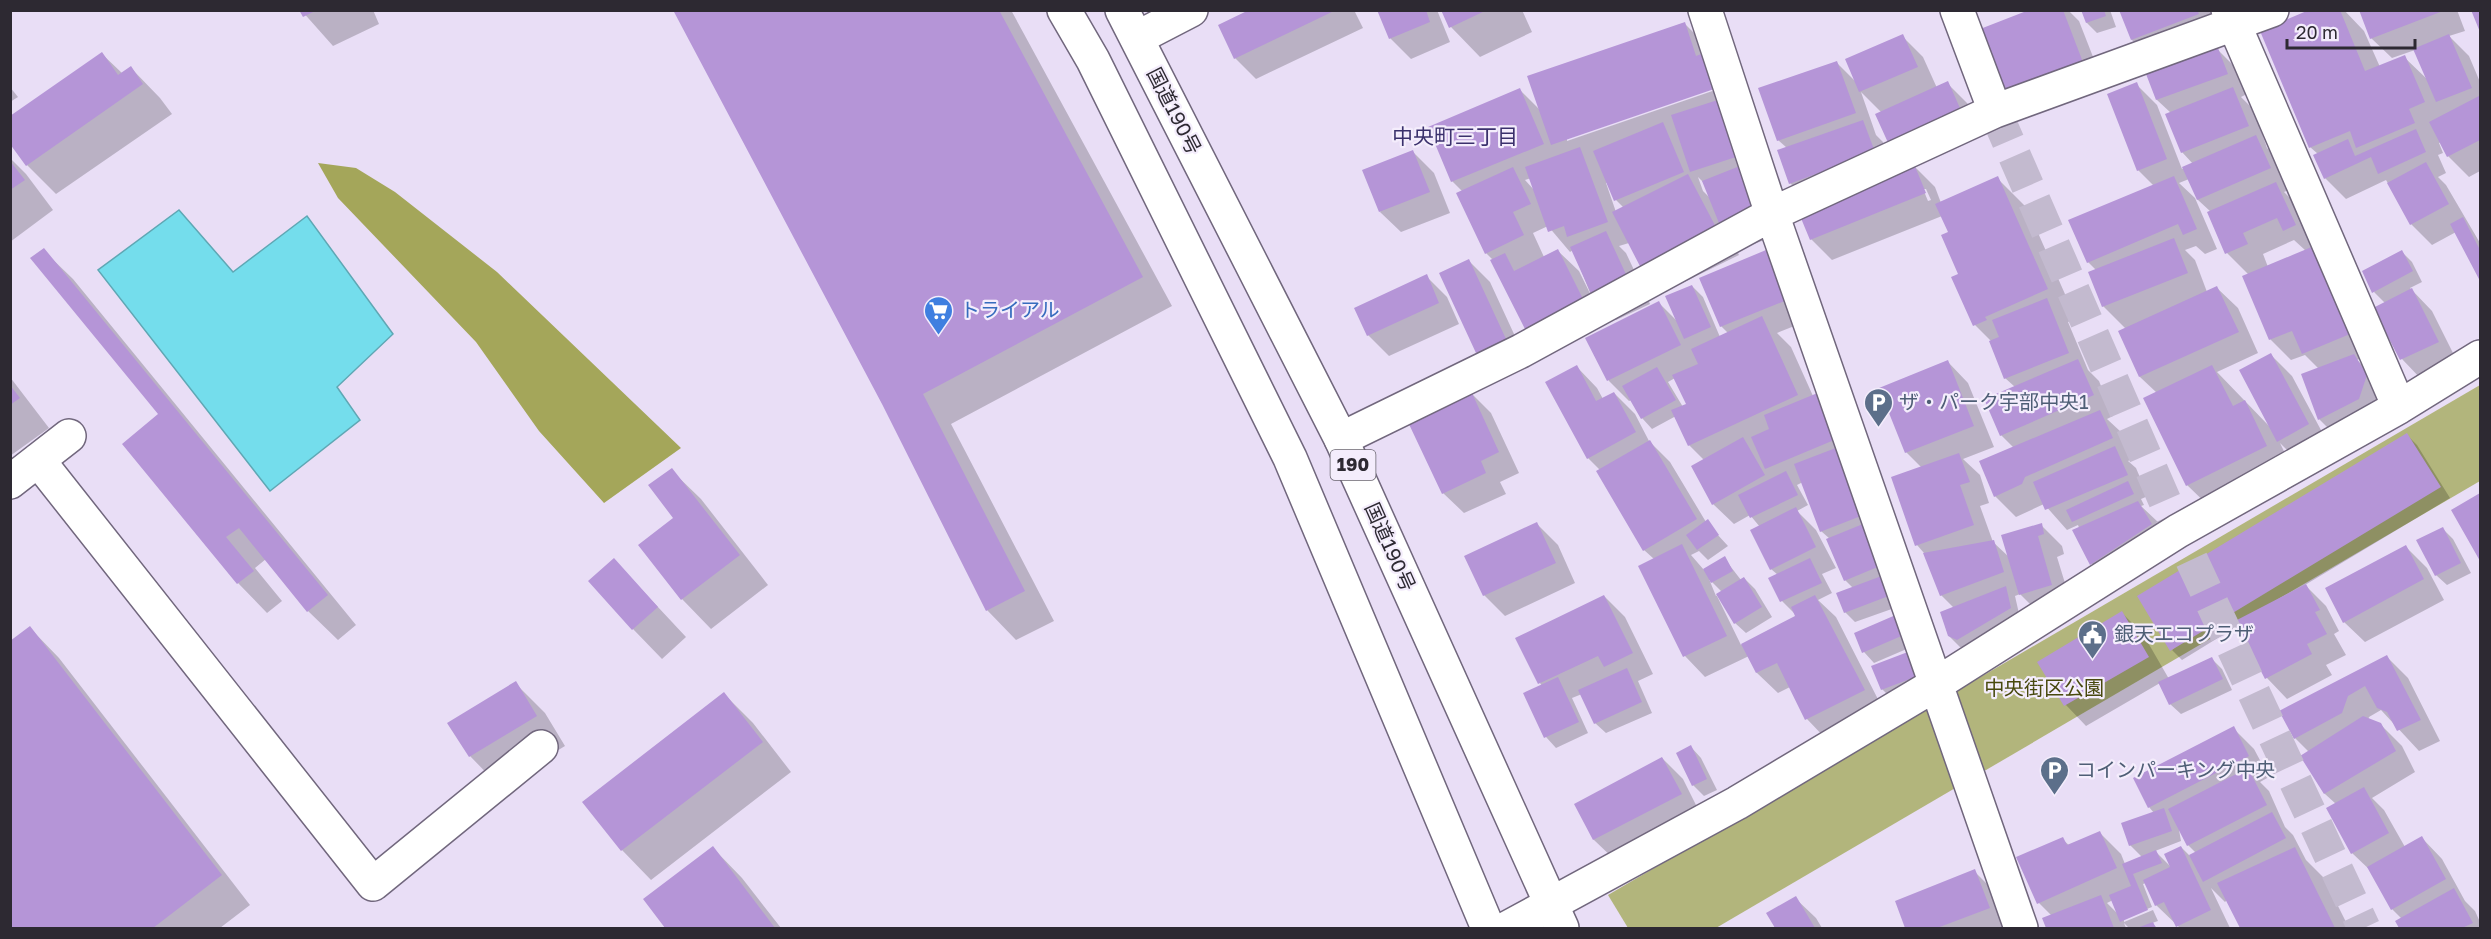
<svg xmlns="http://www.w3.org/2000/svg" width="2491" height="939" font-family="'Golos Text','Noto Sans JP',sans-serif">
<style>
.green{fill:#b2b57c}
.forest{fill:#a4a65a}
.water{fill:#74ddec;stroke:#5fa7b4;stroke-width:1.5}
.shadow{fill:#0003;fill-rule:evenodd}
.building{fill:#b595d7}
.lines{fill:none;stroke-linecap:round;stroke-linejoin:round}
.minor-tunnel{stroke:#c3bacf;stroke-width:33;stroke-dasharray:33 16;stroke-linecap:butt}
.minor-casing{stroke:#71677d;stroke-width:36}
.highway-casing{stroke:#71677d;stroke-width:36}
.minor{stroke:#fff;stroke-width:33}
.highway{stroke:#fff;stroke-width:33}
.labels{text-anchor:middle;stroke-width:4.5;stroke-linejoin:round;paint-order:stroke}
.shield{fill:#f4edfc;stroke:#69646f;stroke-width:1.5}
.shield-label{font-size:18px;font-weight:bold;fill:#2d2932}
.street-label{font-size:20px;fill:#2d2932;stroke:#f4edfc}
.shop-label{font-size:20px;fill:#366cbe;stroke:#f4edfc;text-anchor:start}
.service-label{font-size:20px;fill:#4e5e75;stroke:#f4edfc;text-anchor:start}
.park-label{font-size:20px;fill:#48490e;stroke:#f4edfc}
.neighbourhood-label{font-size:21px;fill:#3a306c;stroke:#f4edfc}
</style>
<rect width="100%" height="100%" fill="#e9def6"/>
<!-- green -->
<path class="green" d="M2480,385V481L1716,928H1628L1608,895Z"/>
<!-- forest -->
<path class="forest" d="M318,163L356,168L395,192L497,272L681,448L604,503L539,431L476,342L338,198Z"/>
<!-- water -->
<path class="water" d="M179,210L233,272L307,216L393,334L337,387L360,420L270,491L98,270Z"/>
<!-- shadow -->
<path class="shadow" d="M301,10H373L379,24L333,46Z
M675,10H1011L1172,306L951,424L1054,621L1016,640L987,610L883,403Z
M1252,10H1354L1363,28L1256,79L1235,58Z
M1378,10H1437L1450,42L1411,59L1390,38Z
M1443,10H1522L1532,32L1480,57L1451,27Z
M2033,10H2068L2079,21L2104,85Z
M2083,10H2110L2116,27L2097,33L2087,23Z
M2121,10H2209L2219,35L2153,60L2132,40Z
M2313,10H2344L2364,31L2380,67L2404,57L2428,80L2415,50L2392,58L2371,38L2361,10H2457L2465,31L2449,36L2469,56L2480,82V171L2469,177L2448,156L2441,142L2439,143L2443,153L2438,155L2446,173L2438,177L2446,185L2480,243V278L2456,232L2432,245L2411,224L2386,180L2346,199L2325,178L2318,154L2310,147Z
M1684,23L1714,53L1718,65L1736,83L1748,116L1742,118L1762,176L1757,178L1766,187L1783,233L1743,248L1729,234L1739,255L1664,292L1644,271L1629,243L1619,246L1626,253L1650,304L1616,320L1591,295L1573,250L1570,252L1548,226L1533,233L1544,257L1558,251L1579,271L1605,324L1548,351L1528,331L1493,260L1486,253L1458,194L1463,192L1452,181L1430,127L1520,90L1540,110L1529,77ZM1726,83L1727,86L1567,141V138ZM1698,177L1706,185L1711,199L1703,191ZM1531,178L1535,191L1525,180ZM1608,182L1616,200L1624,208L1616,212L1606,183Z
M1902,36L1923,57L1937,88L1947,83L1968,104L1982,136L1914,166L1935,187L1941,203L1997,178L2027,208L2076,319L2068,322L2088,370L2099,381L2113,416L2107,419L2121,432L2133,459L2128,461L2136,468L2148,496L2141,499L2144,505L2141,506L2159,523L2171,545L2112,584L2092,564L2078,525L2067,530L2044,504L2016,517L1995,496L2014,448L2001,435L2015,387L2005,378L1991,341L1975,325L1950,233L1942,216L1832,260L1811,239V204L1790,183L1787,148L1778,140L1837,63L1855,81ZM1861,92L1882,113L1895,174L1883,142L1876,135ZM1923,189H1926L1931,200L1928,201Z
M2217,49L2238,70L2247,94L2241,97L2254,110L2267,148L2277,157L2291,189L2284,192L2296,204L2370,355L2357,360L2375,377L2387,397L2340,440L2319,419L2303,375L2319,369L2305,355L2291,360L2270,339L2249,275L2227,253L2209,213L2211,212L2198,200L2189,179L2179,183L2195,198L2217,249L2205,254L2196,246L2185,250L2195,260L2207,292L2217,288L2238,308L2258,353L2217,372L2270,427L2271,355L2292,376L2329,445L2299,462L2280,443L2296,476L2217,514L2187,485L2157,393L2140,377L2120,332L2126,329L2103,306L2096,270L2088,262L2154,186L2138,170L2136,84L2157,105L2182,169L2193,164L2182,152L2171,113L2157,100L2148,75ZM2294,240L2306,251L2268,267L2263,254Z
M102,54L123,74L131,68L160,98L172,114L56,194L27,165Z
M10,87L18,97L10,102Z
M1413,152L1434,173L1450,213L1401,232L1380,212Z
M10,158L26,174L53,210L10,242Z
M43,250L73,279L356,625L338,640L308,611L266,559L255,568L282,601L267,613L238,583L160,415Z
M2401,251L2412,262L2422,282L2410,288L2432,311L2458,363L2422,380L2402,359L2375,308L2385,303L2374,292Z
M1766,252L1787,273L1807,321L1777,333L1791,347L1813,396L1820,393L1903,605L1855,622L1845,612L1853,588L1845,580L1830,539L1821,531L1803,482L1797,485L1808,505L1797,511L1816,530L1836,568L1822,574L1832,593L1818,600L1836,617L1884,711L1827,740L1807,719L1790,687L1778,693L1757,673L1749,656L1705,677L1685,656L1640,566L1654,559L1644,550L1600,470L1588,458L1577,367L1597,388L1603,399L1614,393L1635,414L1649,441L1670,462L1706,522L1728,546L1708,560L1699,551L1691,555L1704,570L1724,558L1741,580L1744,578L1755,589L1772,617L1746,633L1735,623L1719,595L1717,596L1741,645L1797,616L1782,601L1770,579L1778,575L1771,569L1760,527L1750,515L1734,524L1713,504L1704,460L1689,445L1676,416L1652,429L1642,418L1632,400L1629,401L1609,381L1587,338L1659,303L1678,322L1692,286L1703,297L1720,337L1728,333L1721,326ZM1675,378L1688,405L1683,407L1668,382ZM1709,579L1722,592L1716,596Z
M1469,261L1490,282L1526,360L1498,373L1477,352Z
M1426,276L1447,297L1459,324L1389,356L1368,335Z
M1948,362L1968,383L1994,447L1963,459L1980,475L1989,503L1980,506L1993,542L2009,557L2041,525L2062,546L2064,554L2057,557L2072,606L2041,615L2020,594L2015,596L2020,618L1968,650L1960,647L1949,636L1954,608L1941,595L1924,553L1917,545L1922,468L1906,452Z
M10,377L49,428L10,456Z
M1470,392L1491,413L1519,473L1500,482L1506,494L1464,513L1443,493Z
M2407,435L2417,445L2450,498L2305,585L2326,606L2339,631L2334,634L2346,655L2326,665L2332,675L2287,699L2267,678L2239,625L2182,660L2172,650Z
M671,470L701,499L768,585L711,629L682,599L640,545L676,518Z
M2480,495V558L2453,510Z
M1537,524L1558,545L1575,583L1505,616L1484,595Z
M2442,528L2453,539L2471,573L2447,585L2436,575Z
M2406,547L2427,568L2444,600L2365,642L2344,622Z
M614,560L686,637L662,659L633,629Z
M1604,596L1625,617L1653,674L1638,681L1652,713L1606,733L1595,723L1582,694L1572,698L1588,733L1556,748L1546,737L1525,694L1542,686L1540,683Z
M2122,613L2143,634L2169,679L2211,658L2222,669L2232,690L2181,714L2170,704L2160,683L2086,726L2066,705L2039,662Z
M1897,616L1916,645L1874,663L1864,652L1856,634Z
M30,628L59,658L250,905L220,928H10V643Z
M2387,657L2408,678L2440,741L2419,751L2381,710L2369,717L2368,720L2380,724L2402,746L2415,772L2372,798L2384,810L2405,847L2422,838L2442,859L2465,901L2475,911L2480,922V928H2401L2397,921L2402,919L2392,909L2372,872L2352,853L2336,804L2325,794L2302,757L2309,752L2295,738Z
M1923,662L1932,684L1893,700L1882,689Z
M515,683L545,713L565,746L499,786L470,756L449,723Z
M724,694L753,723L791,772L651,880L622,850L584,802Z
M2233,728L2254,749L2269,777L2260,782L2269,791L2285,827L2293,835L2306,860L2324,878L2349,928H2242L2227,900L2225,902L2211,888L2230,928H2180L2156,905L2146,883L2143,884L2152,907L2124,918V922L2153,910L2158,921L2152,923L2157,928H2129L2124,923L2126,928H2047L2044,919L2052,916L2039,903L2062,839L2070,846L2100,833L2121,854L2125,864L2142,857L2130,845L2154,813L2149,807ZM2178,824L2188,845L2196,853L2190,856L2181,847L2171,867L2155,851L2181,841ZM2113,900L2119,915L2107,903Z
M1691,747L1701,758L1717,790L1704,796L1693,785L1678,753Z
M1662,758L1683,779L1701,815L1615,860L1594,840L1576,804Z
M713,848L742,878L781,928H667L645,899Z
M1974,871L1995,892L2010,928H1907L1896,902Z
M1795,898L1816,918L1822,928H1777L1768,913Z"/>
<!-- building -->
<path class="building" d="M299,10H317L303,17Z
M673,10H999L1143,277L923,394L1025,591L986,611L882,404Z
M1249,10H1336L1234,59L1218,25Z
M1377,10H1426L1430,22L1389,39Z
M1441,10H1487L1449,28Z
M2029,10H2063L2084,65L2001,97L1975,31Z
M2081,10H2104L2106,16L2086,23Z
M2119,10H2197L2199,14L2131,40Z
M2309,10H2340L2365,71L2405,55L2425,102L2409,109L2415,123L2356,148L2350,131L2309,148L2260,31Z
M2359,10H2443V11L2370,39Z
M2471,10H2480V32Z
M1685,22L1696,56L1707,52L1720,87L1551,145L1527,76Z
M1903,34L1918,67L1859,92L1845,59Z
M2449,34L2472,88L2436,102L2413,49Z
M2218,48L2228,74L2156,100L2146,74Z
M102,52L118,75L131,66L143,84L26,166L10,144V116Z
M1837,61L1856,113L1777,141L1758,88Z
M1948,81L1963,115L1890,147L1875,114Z
M2137,82L2167,159L2137,171L2107,94Z
M2233,87L2249,126L2181,153L2165,114Z
M1520,88L1544,144L1451,182L1428,127Z
M2479,96L2480,140L2447,157L2429,122Z
M1724,98L1742,155L1690,172L1671,115Z
M1863,120L1875,152L1789,184L1777,150Z
M1663,122L1684,172L1614,201L1593,151Z
M2416,129L2426,152L2378,174L2371,157L2324,179L2313,155L2348,139L2355,156Z
M2256,135L2271,168L2197,200L2182,167Z
M1580,147L1608,222L1567,237L1564,226L1548,232L1525,167Z
M1413,150L1430,192L1379,212L1362,170Z
M10,161L25,180L10,190Z
M2426,162L2449,204L2410,225L2387,183Z
M1745,164L1763,212L1721,228L1702,181Z
M1914,164L1926,193L1810,240L1798,211Z
M1513,167L1531,204L1513,212L1524,235L1485,254L1456,193Z
M1688,174L1719,233L1643,272L1612,212Z
M1998,176L2048,289L1985,317L1987,320L1973,326L1951,277L1958,274L1941,235L1948,232L1935,204Z
M2174,176L2197,229L2183,235L2178,224L2087,263L2068,220Z
M2276,182L2296,225L2283,231L2277,218L2243,233L2248,244L2225,254L2207,212Z
M2463,217L2480,250V281L2450,224Z
M1606,231L1630,283L1594,300L1570,247Z
M2174,238L2188,273L2102,307L2088,272Z
M2314,246L2350,334L2302,354L2292,331L2269,340L2242,276Z
M44,248L328,595L307,612L239,528L226,537L254,571L237,584L122,444L158,414L30,258Z
M1558,249L1585,303L1526,331L1490,260L1505,253L1514,271Z
M1766,250L1787,300L1720,327L1699,278Z
M2402,250L2413,271L2372,293L2362,271Z
M1469,259L1506,339L1476,353L1439,273Z
M1427,274L1439,303L1367,336L1354,308Z
M1692,285L1711,327L1684,339L1665,296Z
M2217,286L2239,332L2139,377L2118,331Z
M2412,288L2439,342L2400,360L2373,308Z
M2047,298L2069,353L2004,379L1989,341L1999,337L1992,320Z
M1659,301L1681,345L1607,381L1585,338Z
M1762,316L1798,395L1688,446L1671,410L1686,404L1672,375L1698,364L1691,349Z
M2271,353L2309,424L2277,442L2239,370Z
M2354,354L2367,375L2359,399L2318,420L2301,374Z
M2078,359L2094,395L2000,436L1984,399Z
M1948,360L1974,426L1905,453L1879,388Z
M1577,365L1596,401L1614,392L1636,432L1587,459L1545,382Z
M2212,365L2233,406L2245,400L2267,446L2186,486L2143,398Z
M1657,367L1676,400L1641,419L1622,386Z
M10,385L20,398L10,405Z
M1471,391L1499,452L1481,461L1486,473L1442,494L1407,420Z
M1820,392L1839,438L1765,469L1751,437L1769,429L1764,415Z
M2100,410L2113,438L2025,477L2022,484L1994,497L1979,461Z
M2407,433L2441,487L2170,651L2137,596Z
M1743,437L1765,475L1712,505L1691,466Z
M1650,440L1697,519L1643,551L1596,471Z
M1841,446L1866,514L1820,532L1794,464Z
M2115,446L2128,475L2045,510L2033,482Z
M1959,453L1970,482L1960,485L1974,525L1915,546L1891,477Z
M672,468L740,555L681,600L638,545L673,518L648,485Z
M1786,471L1798,495L1750,518L1738,495Z
M2128,481L2134,494L2072,522L2066,510Z
M2480,493V561L2451,510Z
M2138,501L2152,524L2090,565L2072,530Z
M1796,507L1816,547L1770,570L1750,530Z
M1708,519L1719,535L1697,550L1686,535Z
M1537,522L1556,563L1483,596L1464,556Z
M2042,523L2044,534L2038,536L2052,585L2019,595L2001,535Z
M1863,524L1880,566L1844,581L1826,539Z
M2443,527L2461,563L2435,576L2416,540Z
M1994,540L2004,572L1940,596L1923,553Z
M1682,544L1727,636L1683,657L1638,566Z
M2406,545L2424,579L2343,623L2325,588Z
M1725,556L1733,571L1711,583L1703,569Z
M614,558L658,607L632,630L588,581Z
M1810,558L1822,583L1780,602L1768,578Z
M1887,574L1894,594L1844,613L1836,593Z
M1744,577L1762,607L1734,624L1716,594Z
M2306,584L2320,610L2315,612L2327,634L2307,644L2312,654L2265,679L2235,621Z
M2006,586L2011,608L1957,640L1948,636L1940,612Z
M1604,595L1633,653L1604,667L1598,656L1538,684L1515,638Z
M1815,595L1865,690L1805,720L1777,663L1756,673L1741,644L1795,616L1791,607Z
M2122,611L2149,657L2064,706L2037,662Z
M1898,614L1906,634L1862,653L1854,633Z
M30,626L222,875L153,928H10V641Z
M1913,650L1923,674L1881,690L1871,666Z
M2387,655L2421,720L2397,731L2387,712L2377,708L2365,686L2348,696L2342,713L2294,739L2279,711Z
M2212,657L2223,679L2169,705L2158,682Z
M1627,668L1642,702L1594,724L1578,690Z
M1558,677L1579,722L1544,738L1523,693Z
M516,681L537,716L469,757L447,723Z
M724,692L763,742L621,851L582,802Z
M2363,716L2381,723L2396,751L2324,794L2300,756Z
M2234,726L2249,756L2148,808L2133,778Z
M1691,745L1707,779L1692,786L1676,753Z
M1662,757L1682,794L1593,840L1574,804Z
M2248,768L2267,805L2187,846L2168,809Z
M2364,787L2389,833L2351,854L2326,808Z
M2164,808L2172,831L2129,846L2121,823Z
M2272,812L2286,838L2203,882L2189,855Z
M2100,831L2117,868L2037,904L2016,857L2063,837L2067,845Z
M2422,836L2446,879L2391,910L2367,867Z
M713,846L775,928H665L643,899Z
M2181,846L2211,910L2176,927L2164,902L2155,906L2143,880L2170,867L2164,854Z
M2295,847L2335,928H2240L2217,883Z
M2156,850L2162,863L2133,874L2148,910L2120,922L2109,895L2131,886L2122,864Z
M1975,869L1990,908L1937,928H1905L1895,901Z
M2454,888L2473,923L2462,928H2399L2395,921Z
M2101,895L2114,928H2046L2042,918Z
M1796,896L1815,928H1775L1766,913Z
M2153,922L2156,928H2137Z"/>
<g class="lines">
<!-- minor-tunnel -->
<path class="minor-tunnel" d="M1995,111L2178,531L2364,928"/>
<defs>
<path id="minor" d="M1705,10L1772,214L2021,928
M1957,10L1995,111
M2228,10L2399,407
M1137,38L1191,10
M1341,439L1521,351L1772,214L1995,111L2272,10
M38,460L373,884L541,747
M10,482L69,436
M1507,928L1737,803L1938,683L2178,531L2399,407L2480,357"/>
<path id="highway" d="M1064,10L1093,60L1290,458L1488,928
M1122,10L1341,439L1562,928"/>
</defs>
<!-- minor casing -->
<use href="#minor" class="minor-casing"/>
<!-- highway casing -->
<use href="#highway" class="highway-casing"/>
<!-- minor -->
<use href="#minor" class="minor"/>
<!-- highway -->
<use href="#highway" class="highway"/>
</g>
<!-- icons -->
<defs>
<symbol id="supermarket-pin" viewBox="-11 -11 22 30"><path d="M0 17L-7.5 6A9.5 9.5 0 1 1 7.5 6Z" fill="#3f7fe0" stroke="#f4edfc"/><path d="M-6-5.5h2.5l.6 2H6L4.5 2H-2.5L-4.4-4H-6ZM-1.5 3.2a1.3 1.3 0 1 0 .1 0ZM3 3.2a1.3 1.3 0 1 0 .1 0Z" fill="#fff"/></symbol>
<symbol id="parking-pin" viewBox="-11 -11 22 30"><path d="M0 17L-7.5 6A9.5 9.5 0 1 1 7.5 6Z" fill="#5c6f8a" stroke="#f4edfc"/><path d="M-3.5-5.5H1a3.5 3.5 0 0 1 0 7H-1V5.5H-3.5ZM-1-3.4V-.6H.8a1.4 1.4 0 0 0 0-2.8Z" fill="#fff"/></symbol>
<symbol id="civic-pin" viewBox="-11 -11 22 30"><path d="M0 17L-7.5 6A9.5 9.5 0 1 1 7.5 6Z" fill="#5c6f8a" stroke="#f4edfc"/><path d="M-.6-6.5H3V-4.5H.6V-3L4-1V1h2V6H-6V1h2V-1L-.6-3ZM-1.2 2.5V6h2.4V2.5Z" fill="#fff"/></symbol>
</defs>
<g fill-rule="evenodd">
<use href="#supermarket-pin" x="922" y="294" width="33" height="45"/>
<use href="#parking-pin" x="1862" y="386" width="33" height="45"/>
<use href="#civic-pin" x="2076" y="618" width="33" height="45"/>
<use href="#parking-pin" x="2038" y="754" width="33" height="45"/>
</g>
<g class="labels">
<!-- shield labels -->
<rect class="shield" x="1330.5" y="450" width="45" height="30" rx="4.5"/>
<g class="shield-label">
<text x="1353" y="471">190</text>
</g>
<!-- street labels -->
<g class="street-label">
<text transform="translate(1174 111) rotate(63)" y="7">国道190号</text>
<text transform="translate(1390 547) rotate(66)" y="7">国道190号</text>
</g>
<!-- shop labels -->
<g class="shop-label">
<text x="960" y="317">トライアル</text>
</g>
<!-- service labels -->
<g class="service-label">
<text x="1899" y="409">ザ・パーク宇部中央1</text>
<text x="2114" y="641">銀天エコプラザ</text>
<text x="2076" y="777">コインパーキング中央</text>
</g>
<!-- park labels -->
<g class="park-label">
<text x="2044" y="695">中央街区公園</text>
</g>
<!-- neighbourhood labels -->
<g class="neighbourhood-label">
<text x="1455" y="144">中央町三丁目</text>
</g>
</g>
<!-- border -->
<rect width="2491" height="939" fill="none" stroke="#2d2932" stroke-width="24"/>
<!-- scale -->
<path d="M2287 39v9h128v-9" fill="none" stroke="#2d2932" stroke-width="3"/>
<text x="2296" y="39" font-size="18" fill="#2d2932" stroke="#f4edfc" stroke-width="4.5" paint-order="stroke">20 m</text>
</svg>
